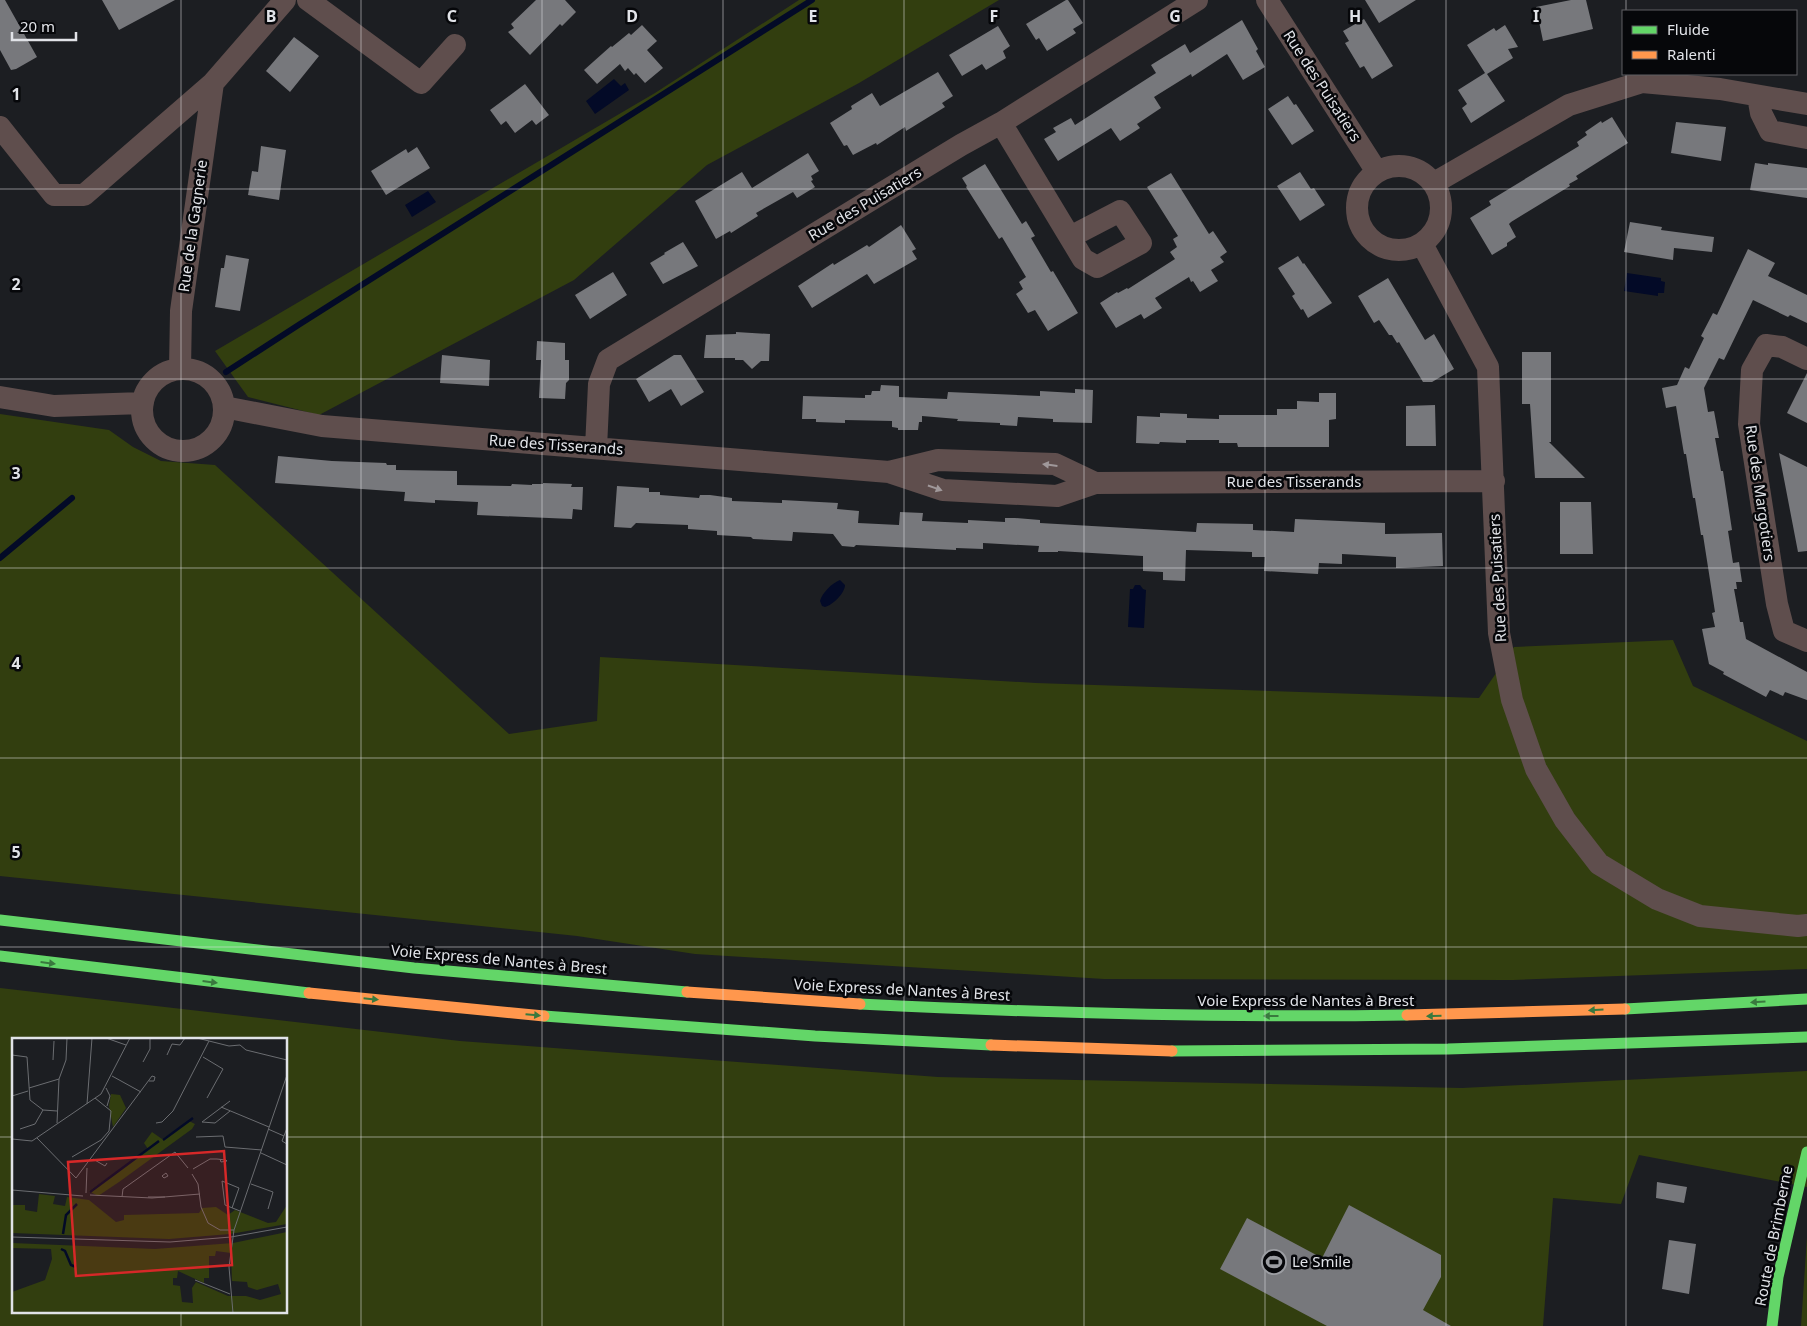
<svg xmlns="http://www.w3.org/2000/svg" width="1807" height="1326" font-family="'Noto Sans',sans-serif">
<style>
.green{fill:#323e0f;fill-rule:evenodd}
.water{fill:#030a27}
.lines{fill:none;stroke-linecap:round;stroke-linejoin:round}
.stream{stroke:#030a27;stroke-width:6}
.building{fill:#77787c}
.street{stroke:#5f4e4d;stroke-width:22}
.fast{stroke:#63d668;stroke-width:11}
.slow{stroke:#ff974d;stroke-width:11}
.oneway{fill:#a0989a}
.oneway2{fill:#39793e}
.grid{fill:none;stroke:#e1e3e8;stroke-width:1;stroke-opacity:0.55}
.labels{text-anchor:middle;stroke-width:5;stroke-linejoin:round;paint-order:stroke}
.street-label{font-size:15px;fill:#e1e3e8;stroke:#06070a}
.poi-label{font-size:15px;fill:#e1e3e8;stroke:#06070a;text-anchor:start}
.inset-river{fill:none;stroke:#030a27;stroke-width:2.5}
.inset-road{fill:none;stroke:#6b6d71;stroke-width:1}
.view{fill:#d62828;fill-opacity:0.15;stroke:#d62828;stroke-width:2.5}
.inset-edge{fill:none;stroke:#e1e3e8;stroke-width:2.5}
.grid-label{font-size:16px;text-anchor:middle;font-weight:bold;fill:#e1e3e8;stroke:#06070a;stroke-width:5;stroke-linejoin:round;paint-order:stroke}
</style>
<rect width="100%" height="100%" fill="#1c1e22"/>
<!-- green -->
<path class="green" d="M799,0H999L859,83L707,165L574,280L319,415L248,397L215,351L655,93Z
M0,414L109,430L133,447L161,461L215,465L509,734L597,721L600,657L1036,683L1479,698L1514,647L1673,640L1693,686L1807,741V969L1513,980L1104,979L695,954L577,936L0,876Z
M0,988L460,1041L938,1077L1462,1088L1807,1071V1187L1639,1155L1621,1204L1553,1198L1543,1326H0ZM14,1040H286V1312H14Z
M1807,1237V1326H1801Z"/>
<!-- water -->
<path class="water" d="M614,79L621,86L625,83L629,90L595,114L586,101Z
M428,191L436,202L412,217L405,205Z
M1627,273L1661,278V281L1665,282L1664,293H1658V296L1624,291Z
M840,580L845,585C845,593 833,605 825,607L822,606L820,601C822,593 832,583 840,580Z
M1135,585H1140L1143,589L1146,590L1144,628L1128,627L1130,589H1133Z"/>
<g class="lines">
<!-- stream -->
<path class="stream" d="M226,372L300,324L812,0
M0,558L72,498"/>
</g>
<!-- building -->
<path class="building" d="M0,0H5L37,57L16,69L11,70L0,50Z
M102,0H175L119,30Z
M536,0H565L576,12L562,26L560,24L530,55L508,32L514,28L511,24Z
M1066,0H1068L1083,23L1073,29L1076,33L1047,51L1039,38L1036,40L1026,24Z
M1365,0H1416L1379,23Z
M1571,0H1586L1593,29L1543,41L1536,7Z
M1364,19L1393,66L1372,79L1364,66L1360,68L1345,43L1349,41L1343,31Z
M1242,20L1258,49L1256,51L1265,67L1243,80L1227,54L1192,77L1191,74L1154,97L1161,108L1137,124L1140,128L1120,141L1111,128L1058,161L1044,139L1056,132L1053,128L1071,118L1075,125L1156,73L1151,65L1185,44L1190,53Z
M642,25L657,41L647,50L663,68L645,83L636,73L634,75L628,68L625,71L620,64L597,84L584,70L611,46L612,47L629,33L631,35Z
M1505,25L1518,47L1508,49L1513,58L1487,74L1505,101L1471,123L1462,108L1467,104L1458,90L1485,73L1467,45L1494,28L1496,31Z
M998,26L1010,46L1003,51L1006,58L986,70L982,64L962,76L949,55Z
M294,37L319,56L290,92L266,71Z
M938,72L953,96L942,103L945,107L906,131L905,127L877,145L876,143L853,155L847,145L844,146L830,123L852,109L851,106L872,93L880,106Z
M525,84L549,115L536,125L532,120L515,133L506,121L501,125L490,110Z
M1288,96L1294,105L1296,104L1314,131L1292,145L1268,109Z
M1612,117L1628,143L1576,176L1578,179L1569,184L1570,186L1511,222L1509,224L1516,237L1507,243V246L1492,255L1470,218L1491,205L1489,201L1579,146L1577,142L1587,135L1585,132L1601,121L1602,123Z
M1676,122L1726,127L1721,161L1671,153Z
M261,146L286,150L279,200L248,195L252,171L258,172Z
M417,147L430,168L386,195L371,171L406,149L408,153Z
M808,153L819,171L811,176L813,180L811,181L815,187L797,198L793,192L756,213L758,216L731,233L730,231L716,239L695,201L742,172L752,188Z
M1755,163L1768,165V163L1807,168V198L1750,190Z
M985,164L1022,224L1026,221L1035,236L1031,238L1051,272L1053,271L1078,313L1048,331L1035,310L1028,313L1016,294L1023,289L1019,282L1026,277L1002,237L999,239L966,187L967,186L962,178Z
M1300,172L1311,189L1314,188L1325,205L1300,221L1277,186Z
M1171,173L1209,234L1213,231L1227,252L1220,257L1224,262L1211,270L1218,281L1200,292L1193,281L1191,282L1189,277L1155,298L1162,308L1144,319L1141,314L1116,328L1100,303L1117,292L1118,293L1127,288L1128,289L1175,259L1170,252L1177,247L1173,239L1178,236L1147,187Z
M1630,222L1662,227L1661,230L1714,237L1712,252L1674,248L1673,260L1624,252Z
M901,225L916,249L912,251L917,259L874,284L867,274L812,308L798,286L833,263L834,265L867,245L869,247Z
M683,242L698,266L663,284L650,263L665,254L664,253Z
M1748,249L1775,263L1768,276L1807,295V323L1790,315L1788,317L1753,300L1724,360L1719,358L1704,388L1708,412L1714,411L1719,438H1715L1721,471H1723L1732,530L1728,531L1733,563L1739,562L1742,582H1736L1737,589H1734L1740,622H1743L1746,639L1807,672V700L1785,692L1783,696L1770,690L1766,697L1723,674L1724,672L1709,664L1702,629L1715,627L1712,613L1715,612L1703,535H1701L1695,498H1693L1686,454H1684L1676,406L1666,408L1662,388L1677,385L1685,367L1689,369L1704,338L1701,336L1713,313L1717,315Z
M226,255L249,259L240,311L215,307L221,268H224Z
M1298,256L1303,264L1304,263L1332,303L1308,318L1303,309L1301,310L1292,296L1295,294L1278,268Z
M613,272L627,295L590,319L575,295Z
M1388,278L1425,340L1434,334L1454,369L1432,382H1423L1399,342L1397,343L1392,335H1389L1379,320L1374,323L1358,296Z
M736,332L770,334L769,361H761L752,369L743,360H735V358H704L706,335L736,334Z
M537,341L565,343V360H569V380L566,383L565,399L539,398L541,360H536Z
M1522,352H1551V442H1549L1585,478H1535L1530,404H1522Z
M442,355L490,360L489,386L440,383Z
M674,355H681L704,392L681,406L671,389L649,402L636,379Z
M1807,373V423L1787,413Z
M881,385L899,386V397L947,399L948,392L1040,396V391L1075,393V389L1093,390L1092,423L1053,422V419L1018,417L1017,426L1000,425V423L957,421L958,419L922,416V422H919L918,430H898V428L892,427V421L845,420V423L816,422V419H802L803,396L865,398V395H871L872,391H880Z
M1319,393H1336V419L1329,420V447H1238L1237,443H1219V440H1186V443L1160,442L1159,444L1136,443L1137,416L1160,417V413L1187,414V418L1219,419V415H1277V409H1297V401L1319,402Z
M1435,405L1436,446H1406V406Z
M1779,453L1807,467V551L1798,552Z
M278,456L332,461L386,463L387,465H396V470L457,471V485L511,486L512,484L532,485V484H543V483L572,484L571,487H583L582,510L573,509L572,519L477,515L478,502L435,500V503L404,501L405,492L275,483Z
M617,486L649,488V492H660V495L699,498L700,495H710L732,498V501L782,503V500L838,503L837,509L859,511L858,523L899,525L900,512L923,513L922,521L968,523V520L1005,522V518H1015L1040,520V523L1196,532L1197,523L1253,524V530L1294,532L1295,519L1385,523V534L1442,533L1443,566L1396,568V557L1342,554V564L1319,563L1318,574L1264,571L1265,557H1252V552L1186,550L1185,581L1163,580V572L1143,571V556L1058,551V552H1038L1039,546L983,543V549L956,548V550L856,545L854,547L842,546L833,534L793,532L792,541L753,539L751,537L717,535V531L688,529V525L636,523L631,528L614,527Z
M1560,502H1591L1593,554H1560Z
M1657,1182L1687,1187L1684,1203L1656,1198Z
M1349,1205L1441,1255V1277L1423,1310L1451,1326H1327L1220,1269L1247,1218L1322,1258Z
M1669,1240L1696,1244L1689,1294L1662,1289Z"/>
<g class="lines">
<!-- street -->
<path class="street" d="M308,0L421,83L455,45
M1267,0L1377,172
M1758,96L1761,113L1770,131L1807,138
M1001,123L1083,259L1097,267L1141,243L1120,211L1070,237
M0,127L54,195H84L213,83L285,0
M1357 208a42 42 0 1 1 84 0a42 42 0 1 1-84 0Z
M1434,183L1569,105L1642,82L1720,89L1807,104
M1422,244L1488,367L1499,633L1512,700L1536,769L1565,820L1599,864L1657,899L1700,916L1798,926L1807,925
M1807,359L1782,347L1766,345L1752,370L1749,424L1777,604L1784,631L1807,641
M180,369L181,311L213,83
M142 410a41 41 0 1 1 82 0a41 41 0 1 1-82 0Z
M0,397L54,406L143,403
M224,407L322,426L889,472L943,490L1057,496L1095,483L1494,481
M596,448L599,384L608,360L961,145L1001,123L1197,0
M889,472L938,460L1055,464L1095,483"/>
<!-- fast -->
<path class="fast" d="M0,920L414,968L687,992
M0,956L309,993
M860,1004C1042,1013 1224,1018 1407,1015
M1625,1009L1807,999
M544,1016L815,1036L991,1045
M1172,1051L1448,1049L1807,1037
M1772,1326L1778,1277L1807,1152"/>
<!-- slow -->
<path class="slow" d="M687,992L860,1004
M309,993L544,1016
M1407,1015L1625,1009
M991,1045L1172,1051"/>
</g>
<!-- one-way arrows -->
<defs><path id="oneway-solid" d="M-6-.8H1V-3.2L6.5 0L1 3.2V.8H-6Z" transform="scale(1.25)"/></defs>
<g class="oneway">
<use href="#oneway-solid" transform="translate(1050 465) rotate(-173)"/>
<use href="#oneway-solid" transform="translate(935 488) rotate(19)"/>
</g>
<g class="oneway2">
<use href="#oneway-solid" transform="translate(48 963) rotate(7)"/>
<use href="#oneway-solid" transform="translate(210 982) rotate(7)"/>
<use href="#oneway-solid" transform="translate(371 999) rotate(6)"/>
<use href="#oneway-solid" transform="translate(1758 1002) rotate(176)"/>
<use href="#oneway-solid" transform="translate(1596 1010) rotate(177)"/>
<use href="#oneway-solid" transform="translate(533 1015) rotate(5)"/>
<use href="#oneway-solid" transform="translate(1271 1016) rotate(-180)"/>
<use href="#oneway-solid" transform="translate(1434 1016) rotate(179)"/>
</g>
<!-- grid -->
<path class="grid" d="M181,0V1040M361,0V1326M542,0V1326M723,0V1326M904,0V1326M1084,0V1326M1265,0V1326M1446,0V1326M1626,0V11M1626,74V1326M0,189H1807M0,379H1807M0,568H1807M0,758H1807M0,947H1807M0,1137H14M286,1137H1807M181,1312V1326"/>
<!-- icons -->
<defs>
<symbol id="stadium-ring" viewBox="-11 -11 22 22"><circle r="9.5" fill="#06070a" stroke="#9c9ea3" stroke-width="1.5"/><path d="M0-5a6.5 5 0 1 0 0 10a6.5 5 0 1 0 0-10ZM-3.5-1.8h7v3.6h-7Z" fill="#9c9ea3"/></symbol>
</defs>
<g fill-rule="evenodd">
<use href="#stadium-ring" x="1260" y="1248" width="28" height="28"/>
</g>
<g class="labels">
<!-- street labels -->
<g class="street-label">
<text transform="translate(1322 86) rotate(57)" y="5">Rue des Puisatiers</text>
<text transform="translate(865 204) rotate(-31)" y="5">Rue des Puisatiers</text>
<text transform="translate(193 226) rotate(-82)" y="5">Rue de la Gagnerie</text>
<text transform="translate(556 445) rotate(4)" y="5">Rue des Tisserands</text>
<text x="1294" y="487">Rue des Tisserands</text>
<text transform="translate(1760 493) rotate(82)" y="5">Rue des Margotiers</text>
<text transform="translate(1498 578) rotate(-93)" y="5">Rue des Puisatiers</text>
<text transform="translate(499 960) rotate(5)" y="5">Voie Express de Nantes à Brest</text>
<text transform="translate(902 990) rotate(3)" y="5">Voie Express de Nantes à Brest</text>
<text x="1306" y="1006">Voie Express de Nantes à Brest</text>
<text transform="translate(1774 1236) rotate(-79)" y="5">Route de Brimberne</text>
</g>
<!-- poi labels -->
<g class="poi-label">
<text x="1292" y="1267">Le Smile</text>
</g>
</g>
<!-- overview -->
<g transform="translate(12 1038)">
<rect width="275" height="275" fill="#1c1e22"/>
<path d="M99,56L108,57L114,70L101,89L97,68ZM177,83L183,86L180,91L107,144L86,158L77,153L136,111L132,105L140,94L150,101ZM27,156L43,158L41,166L53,168L55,159L77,162L104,184L112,182V177L187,175L190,170L204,169L216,177L223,172L256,185L264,184L275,167V186L218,196L157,201L0,195V167H13V172L25,174ZM275,194V275H0V254L33,242L40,221L39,211L0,210V205L143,211L221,205ZM204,213L219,215L220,243L235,244L236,249L245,252L266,246L269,256L248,262L234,258H216L184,244L180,250L181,265L170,264L168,248L161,247V240H165L166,233L192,245V240H197V218H203Z" fill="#323e0f" fill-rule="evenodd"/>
<path class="inset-river" d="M151,102L181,80M78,154L147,103M51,196L54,177L65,166M49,211L53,213L59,227L64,229"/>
<path class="inset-road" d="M94,0L114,7M185,0L217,8L228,7L234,12L275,22M0,17L15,19L18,62L31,72L45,73M155,17L160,6L168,7L173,0M191,19L211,31L195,60M41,22L42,3M131,24L138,11V0M100,38L129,54M17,50L47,41M94,50L98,58L95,68M0,58L16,53M218,63L190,84L203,85L218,73M75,66L80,0M209,69L257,89M45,85L47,41L54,22L55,0M144,85L150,84L161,73L197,3M275,90L270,103L275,106M8,91L23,86L31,72M256,91L272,98M184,99L211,98L213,109L250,112M25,100L64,140L140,38L143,39L142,43H137M0,101L20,103L89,56L118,0M249,115L275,127M60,119L89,102L97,93L99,73L83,60M81,121L93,128L95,125M181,131L198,121H205L214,122L215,123L209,124L208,121M154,135L156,138L152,140L150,138ZM180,136L186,146L189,169L196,185L208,192H222M239,146L261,154L256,171M0,152L71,158M74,155L75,130M78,157L140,160L188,156M110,159L111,151L163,114L176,130M136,159H153M220,170L227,150L210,143L213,167L228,173M0,199L158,204L219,199L275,189M183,242L218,256M221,275L217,229L222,192L275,37"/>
<path class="view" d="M212,113L220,227L64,238L56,124Z"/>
<rect width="275" height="275" class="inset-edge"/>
</g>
<g class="grid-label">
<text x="271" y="22">B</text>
<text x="452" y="22">C</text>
<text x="632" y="22">D</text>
<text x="813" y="22">E</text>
<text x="994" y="22">F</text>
<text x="1175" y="22">G</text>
<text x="1355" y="22">H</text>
<text x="1536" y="22">I</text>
<text x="16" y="100">1</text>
<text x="16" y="290">2</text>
<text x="16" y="479">3</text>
<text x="16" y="669">4</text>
<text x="16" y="858">5</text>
</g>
<!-- legend -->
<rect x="1622" y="10" width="175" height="65" fill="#06070a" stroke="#5e5f63"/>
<rect x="1632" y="26" width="25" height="8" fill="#63d668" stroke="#5e5f63"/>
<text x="1667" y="35" font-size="15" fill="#e1e3e8">Fluide</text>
<rect x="1632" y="51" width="25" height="8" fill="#ff974d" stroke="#5e5f63"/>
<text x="1667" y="60" font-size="15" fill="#e1e3e8">Ralenti</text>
<!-- scale -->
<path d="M12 32v8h64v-8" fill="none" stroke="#e1e3e8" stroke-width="2.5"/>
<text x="20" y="32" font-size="15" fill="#e1e3e8" stroke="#06070a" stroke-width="4" paint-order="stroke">20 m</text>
</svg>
